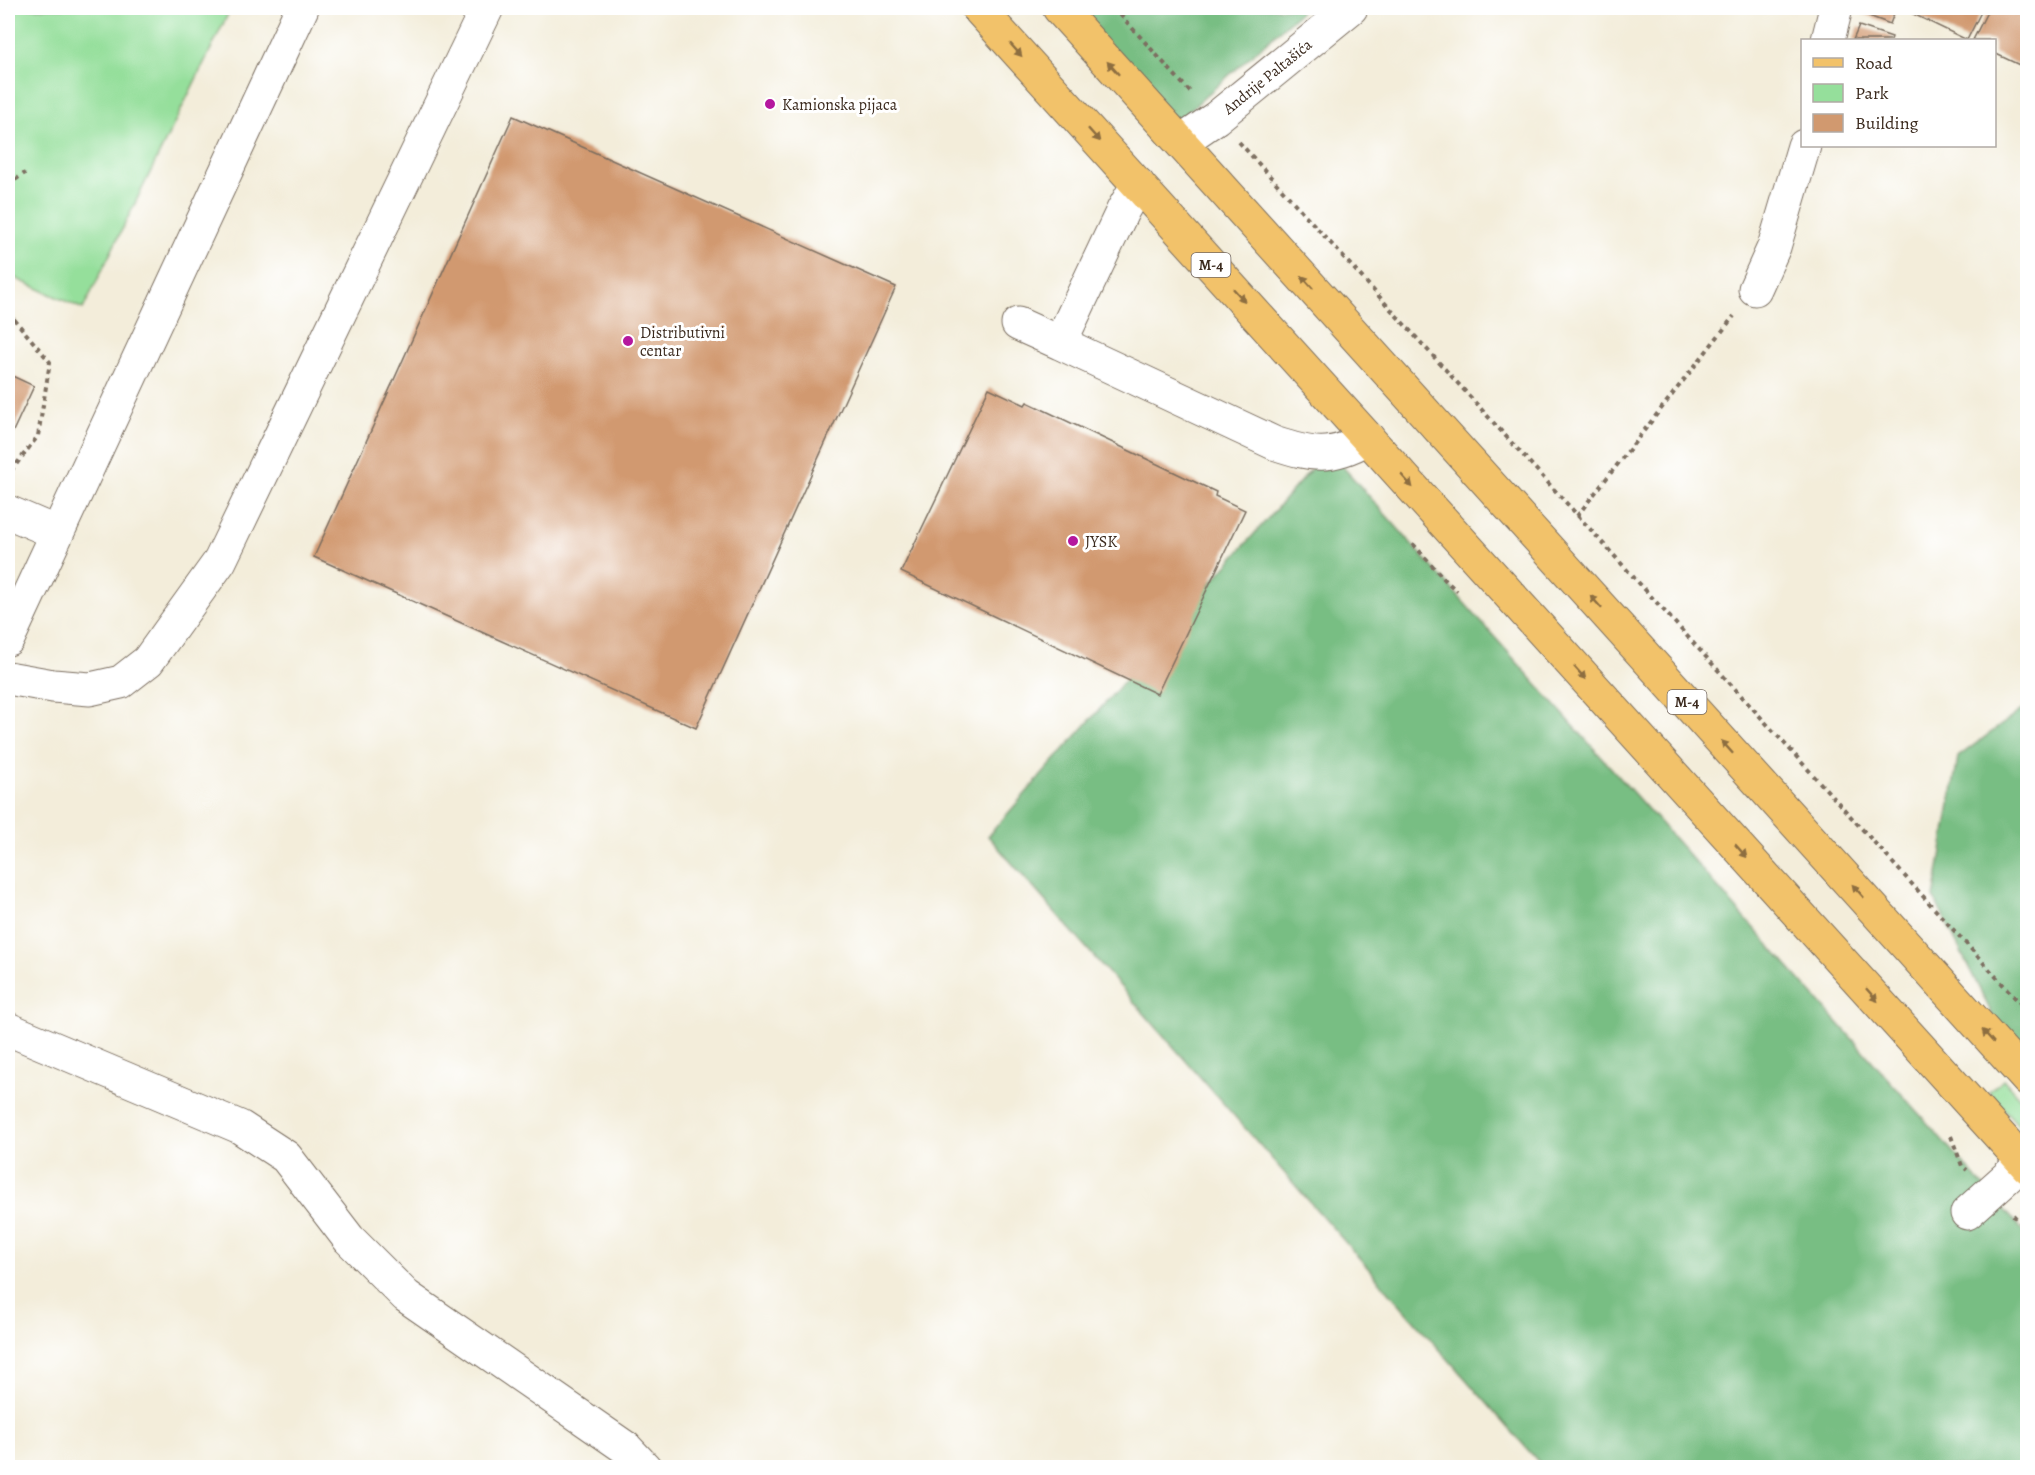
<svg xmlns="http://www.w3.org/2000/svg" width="2035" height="1475" font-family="Alegreya,serif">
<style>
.green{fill:#95df9b;stroke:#68845c;stroke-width:1.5}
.forest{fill:#78be83;stroke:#5a7450;stroke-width:1.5}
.building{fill:#d1996f}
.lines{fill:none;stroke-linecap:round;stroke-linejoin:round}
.minor-casing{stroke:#7b6e60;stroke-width:35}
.major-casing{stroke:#7b6e60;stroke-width:35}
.path{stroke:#7b6e60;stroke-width:4;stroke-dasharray:4.5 4.5;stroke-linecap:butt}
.minor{stroke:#fff;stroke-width:33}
.major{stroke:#f2c26a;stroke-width:33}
.oneway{fill:#8d6e40}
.poi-dot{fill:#b5179e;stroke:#fff;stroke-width:2}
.labels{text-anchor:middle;stroke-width:6;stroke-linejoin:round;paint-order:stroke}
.shield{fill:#fff;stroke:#766a62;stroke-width:1.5}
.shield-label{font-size:15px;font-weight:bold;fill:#3b2a1e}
.street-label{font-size:16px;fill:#3b2a1e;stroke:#fff}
.poi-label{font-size:16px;fill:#3b2a1e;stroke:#fff;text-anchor:start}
</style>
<rect width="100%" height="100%" fill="#fff"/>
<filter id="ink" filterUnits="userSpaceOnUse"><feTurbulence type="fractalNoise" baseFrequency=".0167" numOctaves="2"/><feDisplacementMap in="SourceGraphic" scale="12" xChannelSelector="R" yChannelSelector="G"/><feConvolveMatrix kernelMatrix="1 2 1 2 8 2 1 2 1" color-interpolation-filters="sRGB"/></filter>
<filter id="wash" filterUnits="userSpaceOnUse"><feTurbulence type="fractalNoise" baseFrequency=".008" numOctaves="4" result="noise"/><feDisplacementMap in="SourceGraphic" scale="24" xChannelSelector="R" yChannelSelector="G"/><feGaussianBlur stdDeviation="1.35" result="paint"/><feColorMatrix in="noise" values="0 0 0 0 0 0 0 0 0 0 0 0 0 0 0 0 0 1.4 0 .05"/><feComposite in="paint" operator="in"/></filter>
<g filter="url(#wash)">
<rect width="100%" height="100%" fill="#f3edda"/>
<!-- green -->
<path class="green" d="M8,8H231L83,309L8,275Z
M2003,1079L2027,1106V1135L1989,1092Z"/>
<!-- forest -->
<path class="forest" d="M1060,8H1305L1173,125Z
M1328,450L2027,1235V1467H1543L988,836Z
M2027,706V1053L1997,1024L1934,898L1958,757Z"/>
<g id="blocks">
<!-- building -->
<path class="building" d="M1857,8H1896L1890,24L1856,11Z
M1909,8H1983L1967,40L1907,11Z
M1989,8L2028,9V69L1994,53V40H1973Z
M1859,26L1892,37L1891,40H1853Z
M513,116L896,287L696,728L314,557Z
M8,374L34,386L8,442Z
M989,388L1025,405L1027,402L1216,492L1215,496L1245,510L1157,694L901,572Z"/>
</g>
</g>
<g filter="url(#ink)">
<use href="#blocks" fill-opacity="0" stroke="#7b6e60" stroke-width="1.5"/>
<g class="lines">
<defs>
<path id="minor" d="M1828,40L1836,8
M1181,142L1216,118L1351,8
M1138,184L1123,210L1060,343L1274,443C1313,456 1331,459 1368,438
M1755,289L1774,247L1804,146
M1018,324L1060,343
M8,512L57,533
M8,639L302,8
M8,678L53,686L90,689L121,682L148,661L220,561L487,8
M8,1029L240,1127L286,1157L349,1239L406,1296L626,1448L645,1468
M1967,1213L2024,1162"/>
<path id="major" d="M978,8L2028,1167
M1059,8L2028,1080"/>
</defs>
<!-- minor casing -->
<use href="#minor" class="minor-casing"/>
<!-- major casing -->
<use href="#major" class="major-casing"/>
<!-- path -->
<path class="path" d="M1114,8L1192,94
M1239,142L2028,1012
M8,185L25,173
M8,312L50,362L38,436L8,475
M1577,516L1734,316
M1413,544L1447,582L1457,591
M1951,1136L1962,1166L1967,1170
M2013,1215L2028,1230"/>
<!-- minor -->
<use href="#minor" class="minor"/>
<!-- major -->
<use href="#major" class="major"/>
</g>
<!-- one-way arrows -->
<defs><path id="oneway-solid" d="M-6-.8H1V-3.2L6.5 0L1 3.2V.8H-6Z" transform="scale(1.5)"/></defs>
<g class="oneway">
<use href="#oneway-solid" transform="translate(1016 50) rotate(48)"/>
<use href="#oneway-solid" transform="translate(1113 68) rotate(-132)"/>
<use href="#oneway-solid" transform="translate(1094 135) rotate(48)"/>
<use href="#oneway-solid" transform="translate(1307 282) rotate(-132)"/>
<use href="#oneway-solid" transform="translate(1239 295) rotate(48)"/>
<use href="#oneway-solid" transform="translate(1407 481) rotate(48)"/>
<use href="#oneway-solid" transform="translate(1596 602) rotate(-132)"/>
<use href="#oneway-solid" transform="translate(1580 673) rotate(48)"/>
<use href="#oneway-solid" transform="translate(1727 747) rotate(-132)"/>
<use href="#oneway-solid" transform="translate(1741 851) rotate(48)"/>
<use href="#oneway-solid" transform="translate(1858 891) rotate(-132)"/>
<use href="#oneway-solid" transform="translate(1872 995) rotate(48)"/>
<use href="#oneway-solid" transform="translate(1988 1036) rotate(-132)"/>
</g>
</g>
<!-- markers -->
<g class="poi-dot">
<circle cx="770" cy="104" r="6"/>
<circle cx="628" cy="341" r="6"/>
<circle cx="1073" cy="541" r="6"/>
</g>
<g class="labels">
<!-- shield labels -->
<g class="shield">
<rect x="1191.5" y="253" width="39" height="24" rx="4.5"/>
<rect x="1667.5" y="690" width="39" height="24" rx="4.5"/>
</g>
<g class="shield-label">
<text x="1211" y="270">M-4</text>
<text x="1687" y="707">M-4</text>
</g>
<!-- street labels -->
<g class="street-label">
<text transform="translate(1267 76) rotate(-39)" y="6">Andrije Paltašića</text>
</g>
<!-- poi labels -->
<g class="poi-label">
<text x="782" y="110">Kamionska pijaca</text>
<text x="640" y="338">Distributivni<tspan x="640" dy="18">centar</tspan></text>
<text x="1085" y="547">JYSK</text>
</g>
</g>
<!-- margin -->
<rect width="2035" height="1475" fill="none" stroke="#fff" stroke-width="30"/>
<!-- legend -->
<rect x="1801" y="39" width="195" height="108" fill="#ffffff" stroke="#b1aaa5" stroke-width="1.5"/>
<rect x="1813" y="58" width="30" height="9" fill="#f2c26a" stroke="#b1aaa5" stroke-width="1.5"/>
<text x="1855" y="69" font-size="18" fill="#3b2a1e">Road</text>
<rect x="1813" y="84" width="30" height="18" fill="#95df9b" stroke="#b1aaa5" stroke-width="1.5"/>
<text x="1855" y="99" font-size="18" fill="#3b2a1e">Park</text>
<rect x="1813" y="114" width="30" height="18" fill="#d1996f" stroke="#b1aaa5" stroke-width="1.5"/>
<text x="1855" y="129" font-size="18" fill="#3b2a1e">Building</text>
</svg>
